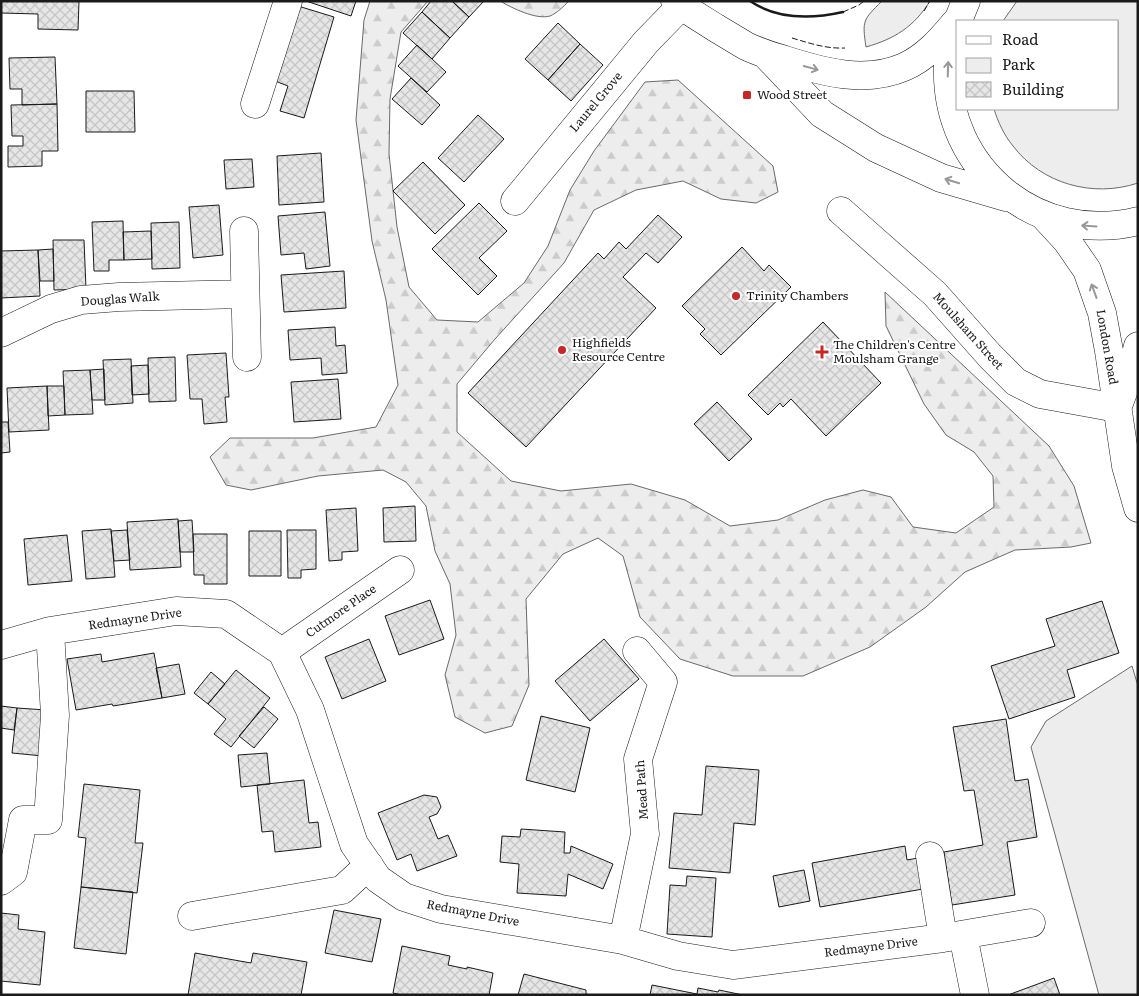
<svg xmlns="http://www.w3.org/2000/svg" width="1139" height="996" font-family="Literata,serif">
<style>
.green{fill:#ededed;stroke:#6a6a6a}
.forest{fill:url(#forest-firs);stroke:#6a6a6a}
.building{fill:url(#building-cross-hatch);stroke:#1a1a1a}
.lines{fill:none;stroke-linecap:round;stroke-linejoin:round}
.minor-casing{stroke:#1a1a1a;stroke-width:29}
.major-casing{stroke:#1a1a1a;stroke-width:29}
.minor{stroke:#fff;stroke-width:28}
.major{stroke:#fff;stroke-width:28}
.fence{stroke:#1a1a1a;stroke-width:1;stroke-dasharray:6 2.5;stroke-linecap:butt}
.wall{stroke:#1a1a1a;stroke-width:2.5}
.oneway{stroke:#989898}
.poi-dot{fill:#c62828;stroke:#fff;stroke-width:2}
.labels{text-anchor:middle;stroke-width:4;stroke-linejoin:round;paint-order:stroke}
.poi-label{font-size:12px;fill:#1a1a1a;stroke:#fff;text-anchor:start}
.street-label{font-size:12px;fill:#1a1a1a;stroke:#fff}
</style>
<defs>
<pattern id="forest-firs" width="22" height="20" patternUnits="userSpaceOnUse" patternTransform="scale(1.25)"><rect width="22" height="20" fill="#ededed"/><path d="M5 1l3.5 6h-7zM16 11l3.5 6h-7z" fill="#cbcbcb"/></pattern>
<pattern id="building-cross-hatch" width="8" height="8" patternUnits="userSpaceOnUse" patternTransform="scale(1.25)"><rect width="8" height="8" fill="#e6e6e6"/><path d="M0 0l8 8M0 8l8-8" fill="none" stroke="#c5c5c5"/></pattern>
</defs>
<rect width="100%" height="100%" fill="#fff"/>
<!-- green -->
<path class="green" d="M882,1H930C914,27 894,39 866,47C862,20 863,20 882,1Z
M1017,1H1138V183C1093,198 1042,184 1013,146C1004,135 998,122 994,109H1118V21H1003Z
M1132,666L1138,686V995H1099L1031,747L1046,721Z"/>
<!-- forest -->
<path class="forest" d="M370,1H428L401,32L390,99L389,154L397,227L409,287L437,320L478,322L524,283L548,246L570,190L594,151L645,82L678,80L773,166L778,192L756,203L721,199L683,181L636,190L594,210L564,263L495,339L457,384V432L511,481L561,491L631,484L685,500L730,526L778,520L825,500L863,490L891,497L913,527L956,533L994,507L993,476L974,452L946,435L924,404L886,326L885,292L1049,446L1074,486L1091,543L1071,547L1015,550L965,572L926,607L870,647L803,676H733L680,659L640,617L623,556L598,538L563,554L526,599L529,685L512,726L485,733L455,717L445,675L456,635L450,584L435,551L426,506L406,482L383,470L318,476L251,490L226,485L210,457L230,438H313L376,427L398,385L386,300L372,241L356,120L364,20Z
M500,1H569C563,7 557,13 550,16C536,20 512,8 500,1Z"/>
<!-- building -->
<path class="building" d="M1,1H79L78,30L38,29V14L1,13Z
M306,1H356L351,16Z
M431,1H452L469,17L450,38L422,12Z
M452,1H484L469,17Z
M298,6L334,17L304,118L280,111L288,86L275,81Z
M422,12L450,38L432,59L403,33Z
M558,23L580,44L548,80L525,59Z
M580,44L603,65L571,101L548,80Z
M417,45L446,72L427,92L398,66Z
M55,57L57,104L22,105V89H10L9,58Z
M411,78L440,105L422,125L392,99Z
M86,91H134L135,132H86Z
M57,104L58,151H42V166L8,167V146H23V136H12L11,105Z
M478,115L504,139L464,182L438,158Z
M321,153L324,202L279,205L277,156Z
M252,159L254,187L226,189L224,160Z
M423,162L465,205L435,234L393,191Z
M479,203L507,231L479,258L497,276L478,295L432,249Z
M219,205L223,255L193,258L189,207Z
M325,212L330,266L306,269L304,253L281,255L278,216Z
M658,215L682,237L658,263L646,253L623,277L656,308L526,447L468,393L598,253L604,259L619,242L626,249Z
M123,221L124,260H109V271H94L92,222Z
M179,222L180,268L152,269L151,223Z
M151,231L152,259L124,260L123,232Z
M53,240H84L86,289L54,290Z
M742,247L764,271L769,265L791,287L721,355L700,334L705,329L682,306Z
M53,249L54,281H40L38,250Z
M38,250L40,296L1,298V251Z
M344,271L346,308L284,312L281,275Z
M823,322L881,383L826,436L791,399L783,407L780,403L768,415L748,395Z
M335,327L336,346L345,345L347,373L322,375L321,358L290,360L288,330Z
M226,353L229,397H225L227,422L204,424L202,399H190L187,355Z
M175,357L176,401L149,402L148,358Z
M131,359L133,403L105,405L103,360Z
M148,365L149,394L132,395L131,366Z
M104,369L105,400H92L90,370Z
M90,370L93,414L65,415L63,371Z
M338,379L341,419L294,422L291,382Z
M47,386L49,430L9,432L7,388Z
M47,386H64L65,415L48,416Z
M717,402L752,439L729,461L694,424Z
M1,422H8L10,452L1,453Z
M415,506L416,541L384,542L383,508Z
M356,508L358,551L342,552V560L329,561L326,510Z
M178,519L181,567L130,570L127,522Z
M192,520L194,552H180L178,521Z
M111,529L115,577L86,579L82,531Z
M127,530L130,560L114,561L111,531Z
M287,530H316V569L301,570V578H288Z
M249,531H281V576H249Z
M193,534H227V584H204V575H194Z
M67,535L72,581L28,585L24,539Z
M430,600L444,639L399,655L385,616Z
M1102,601L1119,653L1067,670L1075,697L1009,719L991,666L1055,646L1046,619Z
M369,639L386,681L342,699L325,657Z
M604,639L639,679L590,721L555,681Z
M154,653L162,698L113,706L112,704L76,710L67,659L101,654L102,662Z
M179,664L185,694L162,698L156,668Z
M236,670L270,698L231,747L214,734L226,719L208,704Z
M211,672L225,684L208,704L194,693Z
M1,706L17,708L14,730L1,728Z
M264,707L278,719L254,748L239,736Z
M17,708L46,710L43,756L12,753Z
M541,716L590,728L575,792L526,780Z
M1006,719L1015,781L1028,779L1037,837L1007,842L1015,895L952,905L944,852L983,845L974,790L964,791L953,727Z
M267,753L270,784L241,787L238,755Z
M706,766L759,770L755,825L734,823L730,873L669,868L674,813L702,815Z
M304,780L309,823L318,822L321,847L275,852L273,831L262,832L257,785Z
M84,784L140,790L135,843H143L137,893L81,887L86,838L78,837Z
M424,795L437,797L441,807L437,814L429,817L438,839L448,835L457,856L417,871L411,854L397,860L378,813Z
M521,829L565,832L564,853H570L571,846L613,864L603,889L568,874L566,896L517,893L519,864L500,862L502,836L520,837Z
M905,846L907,860L918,858L923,889L820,907L812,863Z
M804,870L810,901L779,907L773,876Z
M687,876L716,878L712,937L667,934L670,885L686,886Z
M81,887L133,892L126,954L74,948Z
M334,910L381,919L372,962L325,953Z
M1,913L19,915L18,929L45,932L40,985L1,981Z
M402,946L450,956L448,965L467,969V967L493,973L489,995H402L393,993Z
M195,953L251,963L253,953L307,962L301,995H188Z
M524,974L586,990V994L591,995H518Z
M1054,978L1060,995H1008Z
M652,985L697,994L698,988L718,992L719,990L743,995H650Z"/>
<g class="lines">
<defs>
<path id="minor" d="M255,104L288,1
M515,201L646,42L681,6
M841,211L935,294L990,356L1016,382L1040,394L1117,408
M244,231L247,357
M1,333L51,309L81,300L119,297L245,294
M1,645L50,631L176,611L226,614L282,652L310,710L354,844L378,879L404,897L441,909L623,940L678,956L733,965L943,938L1031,923
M282,652L400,570
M930,856L943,938
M1,881L13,872L23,820H48L55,715L50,631
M192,916L342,890L369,865
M963,935L975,995
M623,940L645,834L638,759L663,682L637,651"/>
<path id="major" d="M675,1C688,11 702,19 716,28C726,34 736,40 746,46C758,52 772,56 785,60C823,72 865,84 904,67C925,58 941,40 955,23
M966,1C957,22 949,44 948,66C944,169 1038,246 1138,221
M766,55L822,114L876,148L941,178L1006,197
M1043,215L1067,241L1087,270L1102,313L1109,351L1126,466L1138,508
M1118,406L1133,365L1138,346"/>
</defs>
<!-- minor casing -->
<use href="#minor" class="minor-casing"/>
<!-- major casing -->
<use href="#major" class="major-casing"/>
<!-- minor -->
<use href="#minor" class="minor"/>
<!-- major -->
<use href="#major" class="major"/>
<!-- fence -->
<path class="fence" d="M924,11L930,1
M843,12L859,5L864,1
M792,38C809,43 826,49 845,48"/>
<!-- wall -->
<path class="wall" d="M750,1C778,20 812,19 843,12"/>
</g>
<!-- one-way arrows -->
<defs><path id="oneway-shaft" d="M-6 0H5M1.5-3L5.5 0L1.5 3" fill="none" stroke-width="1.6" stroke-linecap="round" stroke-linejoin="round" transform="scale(1.25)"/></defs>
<g class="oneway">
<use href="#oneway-shaft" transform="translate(811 68) rotate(15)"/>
<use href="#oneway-shaft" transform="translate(948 69) rotate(-88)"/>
<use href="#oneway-shaft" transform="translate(952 181) rotate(-163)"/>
<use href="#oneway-shaft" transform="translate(1089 226) rotate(-176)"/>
<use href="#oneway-shaft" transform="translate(1094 291) rotate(-110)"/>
</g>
<!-- markers -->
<g class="poi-dot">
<rect x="742" y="90" width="10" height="10" rx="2.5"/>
<circle cx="736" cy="296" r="5"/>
<circle cx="562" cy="350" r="5"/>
<path d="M819.5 344.5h5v5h5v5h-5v5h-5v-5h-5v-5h5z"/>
</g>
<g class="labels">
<!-- poi labels -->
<g class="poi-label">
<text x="757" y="99">Wood Street</text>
<text x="746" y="300">Trinity Chambers</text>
<text x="572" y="347">Highfields<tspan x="572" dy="14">Resource Centre</tspan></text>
<text x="833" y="349">The Children's Centre<tspan x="833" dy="14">Moulsham Grange</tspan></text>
</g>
<!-- street labels -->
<g class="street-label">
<text transform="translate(596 102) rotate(-50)" y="4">Laurel Grove</text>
<text transform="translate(120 299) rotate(-4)" y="4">Douglas Walk</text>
<text transform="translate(968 331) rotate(48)" y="4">Moulsham Street</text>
<text transform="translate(1107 347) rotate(80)" y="4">London Road</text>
<text transform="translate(341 611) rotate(-35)" y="4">Cutmore Place</text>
<text transform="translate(135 619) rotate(-8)" y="4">Redmayne Drive</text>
<text transform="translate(642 790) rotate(-94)" y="4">Mead Path</text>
<text transform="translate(473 913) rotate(11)" y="4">Redmayne Drive</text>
<text transform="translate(871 947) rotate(-7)" y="4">Redmayne Drive</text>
</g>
</g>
<!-- border -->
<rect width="1139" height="996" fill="none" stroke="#1a1a1a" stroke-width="5"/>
<!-- legend -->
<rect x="956" y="20" width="162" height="90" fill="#ffffff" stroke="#a3a3a3"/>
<rect x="966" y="36" width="25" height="8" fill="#ffffff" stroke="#a3a3a3"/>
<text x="1002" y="45" font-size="15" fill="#1a1a1a">Road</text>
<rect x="966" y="58" width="25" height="15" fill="#ededed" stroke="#a3a3a3"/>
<text x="1002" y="70" font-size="15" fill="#1a1a1a">Park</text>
<rect x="966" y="82" width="25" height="15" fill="url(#building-cross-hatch)" stroke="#a3a3a3"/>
<text x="1002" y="95" font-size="15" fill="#1a1a1a">Building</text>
</svg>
